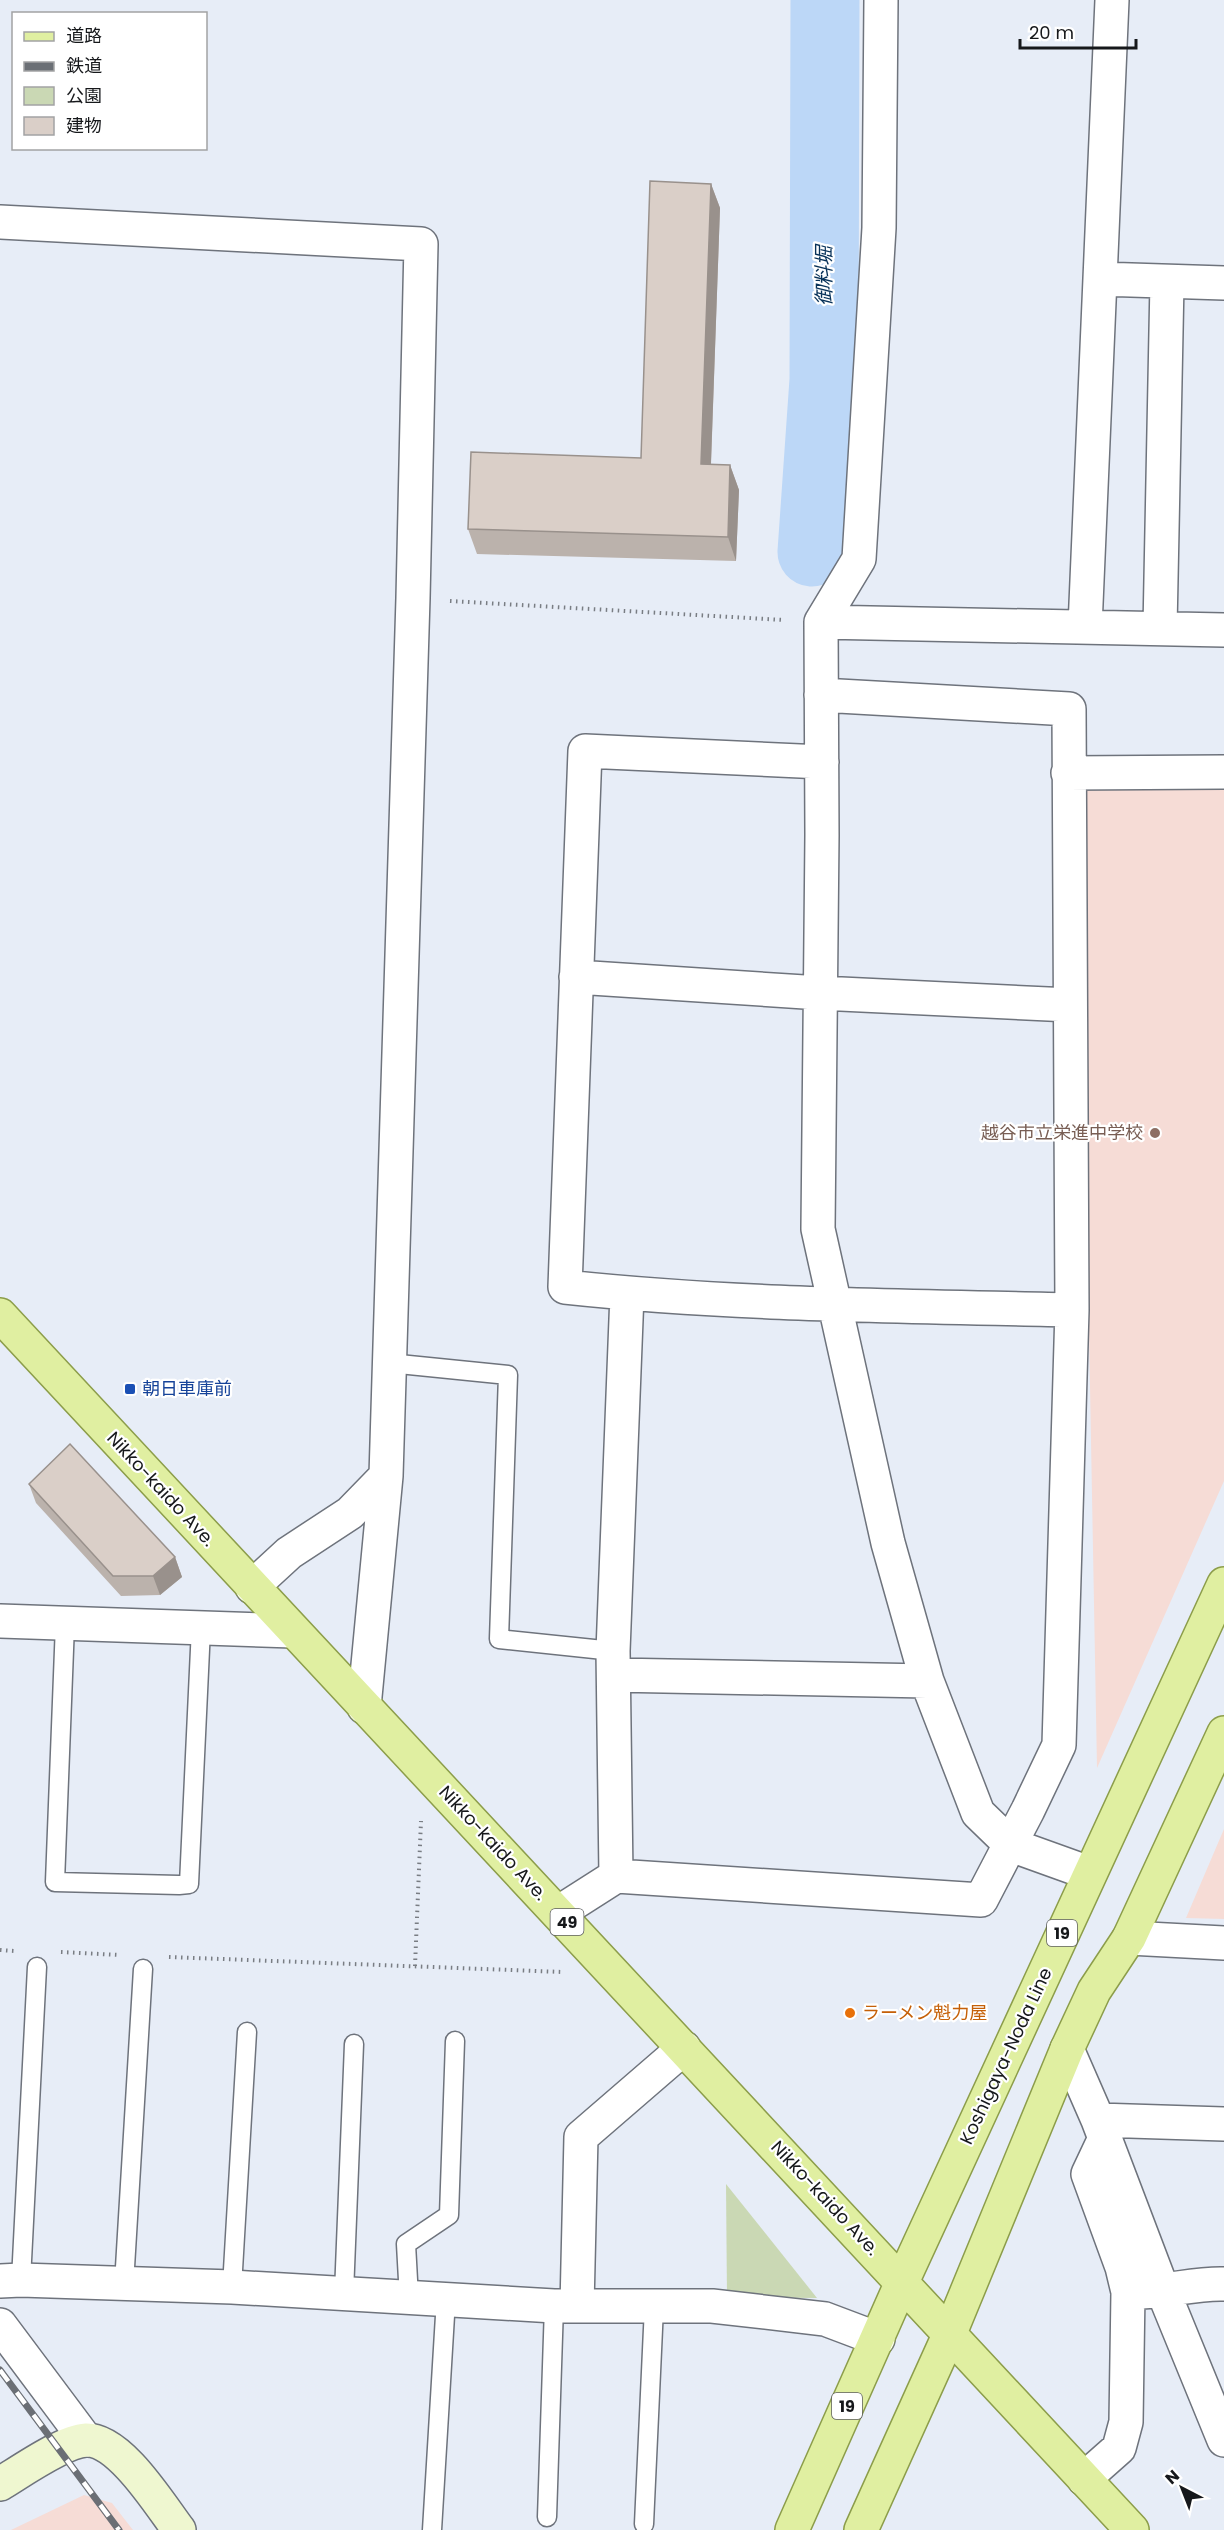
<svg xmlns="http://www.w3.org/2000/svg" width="1224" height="2530" font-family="Poppins,'Noto Sans JP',sans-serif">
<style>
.education{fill:#f6dcd6}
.green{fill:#cad8b4}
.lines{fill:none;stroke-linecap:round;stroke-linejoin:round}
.river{stroke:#bcd7f7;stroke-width:69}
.service-casing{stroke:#6e737c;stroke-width:21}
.minor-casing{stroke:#6e737c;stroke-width:36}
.secondary-casing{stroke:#6e737c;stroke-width:36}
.primary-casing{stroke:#8c9d4a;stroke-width:36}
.path{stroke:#797d83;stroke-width:4;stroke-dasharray:1.5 4.5;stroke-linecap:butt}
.service{stroke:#fff;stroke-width:18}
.minor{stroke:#fff;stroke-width:33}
.secondary{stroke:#eff7d0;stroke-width:33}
.primary{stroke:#e0efa1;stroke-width:33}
.rail-casing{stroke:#6b6f75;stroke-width:7}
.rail{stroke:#fff;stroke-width:4.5;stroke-dasharray:14;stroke-linecap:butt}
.wall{fill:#bbb2ac}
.shaded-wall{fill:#99918c}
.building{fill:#dacfc8;stroke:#99918c;stroke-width:1.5}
.education-dot{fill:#8d6e63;stroke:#fff;stroke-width:2}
.transit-dot{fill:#1a4fb4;stroke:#fff;stroke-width:2}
.food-dot{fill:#e8710a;stroke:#fff;stroke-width:2}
.labels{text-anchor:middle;stroke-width:4.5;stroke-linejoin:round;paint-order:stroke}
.shield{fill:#fff;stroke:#5c5d5f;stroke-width:1.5}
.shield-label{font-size:16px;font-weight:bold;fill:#16181b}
.education-label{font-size:18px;fill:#785e54;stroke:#fff;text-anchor:end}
.transit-label{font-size:18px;fill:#164399;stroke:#fff;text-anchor:start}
.street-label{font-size:18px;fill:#16181b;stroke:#fff}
.food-label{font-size:18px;fill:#c56008;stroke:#fff;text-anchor:start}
.water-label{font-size:20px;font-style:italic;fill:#073158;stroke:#fff}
</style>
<rect width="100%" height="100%" fill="#e7edf7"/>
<!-- education -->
<path class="education" d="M1224,785V1481L1097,1768L1079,786Z
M1224,1829V1919L1186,1918Z
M84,2495L112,2503L133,2530H11Z"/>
<!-- green -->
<path class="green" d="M726,2184L817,2298L727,2297Z"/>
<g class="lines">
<!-- river -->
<path class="river" d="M812,552L824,380L825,0"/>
<defs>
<path id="service" d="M389,1363L508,1375L499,1639L613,1651
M65,1624L55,1882L179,1885L189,1884L201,1628
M21,2280L37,1967
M124,2284L143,1969
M232,2287L247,2032
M344,2293L354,2044
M409,2298L406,2244L449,2215L455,2041
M547,2517L554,2306
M644,2524L654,2307
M432,2530L446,2299"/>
<path id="minor" d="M881,0L879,228L859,559L821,622L822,835L818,1229L888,1543L927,1681L978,1813L1011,1845L1089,1873
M0,222L421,244L413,598L386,1476L364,1707
M1100,279L1224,283
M821,622L1224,630
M1085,627L1112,0
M1160,628L1167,282
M822,762L585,751L565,1287C733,1305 903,1306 1072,1310
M1068,773L1224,772
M576,977L820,993L1070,1005
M252,1587L289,1553L350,1513L386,1476
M0,1621L293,1631
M614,1675L927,1681
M616,1876L613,1651L627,1294
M558,1913L616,1876L981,1900L1028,1810L1059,1745L1072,1310L1069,709L821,695
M1129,1938L1224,1943
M1067,2049L1098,2120L1163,2291L1224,2440
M1098,2120L1224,2124
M0,2281L21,2280L232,2287L554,2306H712L825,2319L878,2339
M1142,2292C1170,2291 1197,2283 1224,2284
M577,2306L581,2137L684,2048
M0,2325L86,2440
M1084,2479L1119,2448L1126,2422L1128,2292L1122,2267L1088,2174L1105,2138"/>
<path id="secondary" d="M0,2484C20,2472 64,2441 86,2440C120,2439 160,2505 179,2530"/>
<path id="primary" d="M0,1315L1132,2530
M792,2530L902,2282L1224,1584
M861,2530L950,2333L1067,2049L1094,1991L1129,1938L1224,1733"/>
</defs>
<!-- service casing -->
<use href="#service" class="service-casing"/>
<!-- minor casing -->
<use href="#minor" class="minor-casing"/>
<!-- secondary casing -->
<use href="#secondary" class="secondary-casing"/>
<!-- primary casing -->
<use href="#primary" class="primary-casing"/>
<!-- path -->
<path class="path" d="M450,601L784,620
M0,1950L14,1951
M61,1952L119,1955
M169,1957L563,1972
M415,1966L421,1821"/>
<!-- service -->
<use href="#service" class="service"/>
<!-- minor -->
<use href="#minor" class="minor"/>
<!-- secondary -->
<use href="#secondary" class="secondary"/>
<!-- primary -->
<use href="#primary" class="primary"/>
<defs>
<path id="rail" d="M0,2370L119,2530"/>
</defs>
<!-- rail casing -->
<use href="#rail" class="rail-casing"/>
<!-- rail -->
<use href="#rail" class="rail"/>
</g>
<!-- wall -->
<path class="wall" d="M711,184L720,208L711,465H730L739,490L736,561L477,554L468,529L641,458Z
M29,1484L175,1557L182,1577L160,1595L121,1596L36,1503Z"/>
<!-- shaded-wall -->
<path class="shaded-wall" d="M711,184L720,208L710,489L701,464Z
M730,465L739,490L736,561L728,537Z
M175,1557L182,1577L160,1595L153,1576Z"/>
<!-- building -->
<path class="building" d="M650,181L711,184L701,464L730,465L728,537L468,529L471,452L641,458Z
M70,1444L175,1557L153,1576H113L29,1484Z"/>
<!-- markers -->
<circle class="education-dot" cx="1155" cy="1133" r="6"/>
<rect class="transit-dot" x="124" y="1383" width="12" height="12" rx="3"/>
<circle class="food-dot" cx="850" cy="2013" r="6"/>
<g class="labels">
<!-- shield labels -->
<g class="shield">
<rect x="550.5" y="1909" width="33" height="26" rx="4.5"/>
<rect x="1047" y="1920" width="30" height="26" rx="4.5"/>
<rect x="832" y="2393" width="30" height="26" rx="4.5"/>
</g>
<g class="shield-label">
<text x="567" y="1928">49</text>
<text x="1062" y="1939">19</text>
<text x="847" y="2412">19</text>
</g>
<!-- education labels -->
<g class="education-label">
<text x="1143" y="1139">越谷市立栄進中学校</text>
</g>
<!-- transit labels -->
<g class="transit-label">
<text x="142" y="1395">朝日車庫前</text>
</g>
<!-- street labels -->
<g class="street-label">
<text transform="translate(161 1489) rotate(47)" y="6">Nikko-kaido Ave.</text>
<text transform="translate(493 1843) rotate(47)" y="6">Nikko-kaido Ave.</text>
<text transform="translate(1006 2056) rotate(-65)" y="6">Koshigaya-Noda Line</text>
<text transform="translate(825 2198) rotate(47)" y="6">Nikko-kaido Ave.</text>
</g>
<!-- food labels -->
<g class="food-label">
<text x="862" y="2019">ラーメン魁力屋</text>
</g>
<!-- water labels -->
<g class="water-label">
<text transform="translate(824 276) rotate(-90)" y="7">御料堀</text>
</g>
</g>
<!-- legend -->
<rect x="12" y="12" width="195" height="138" fill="#ffffff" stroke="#a2a3a4" stroke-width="1.5"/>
<rect x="24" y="32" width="30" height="9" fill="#e0efa1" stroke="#a2a3a4" stroke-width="1.5"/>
<text x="66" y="42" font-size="18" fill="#16181b">道路</text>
<rect x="24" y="62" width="30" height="9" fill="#6b6f75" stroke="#a2a3a4" stroke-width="1.5"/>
<text x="66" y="72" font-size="18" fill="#16181b">鉄道</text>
<rect x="24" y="87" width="30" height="18" fill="#cad8b4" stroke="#a2a3a4" stroke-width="1.5"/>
<text x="66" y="102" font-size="18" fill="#16181b">公園</text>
<rect x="24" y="117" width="30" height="18" fill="#dacfc8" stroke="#a2a3a4" stroke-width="1.5"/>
<text x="66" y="132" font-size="18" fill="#16181b">建物</text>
<!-- north arrow -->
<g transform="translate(1182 2488) rotate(318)" stroke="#ffffff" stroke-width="4.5" paint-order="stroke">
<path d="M0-4.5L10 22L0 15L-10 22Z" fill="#16181b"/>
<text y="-9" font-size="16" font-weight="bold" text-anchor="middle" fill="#16181b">N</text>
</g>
<!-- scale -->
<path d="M1020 39v9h116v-9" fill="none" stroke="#16181b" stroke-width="3"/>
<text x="1029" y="39" font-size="18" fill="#16181b" stroke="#ffffff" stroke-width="4.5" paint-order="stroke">20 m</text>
</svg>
